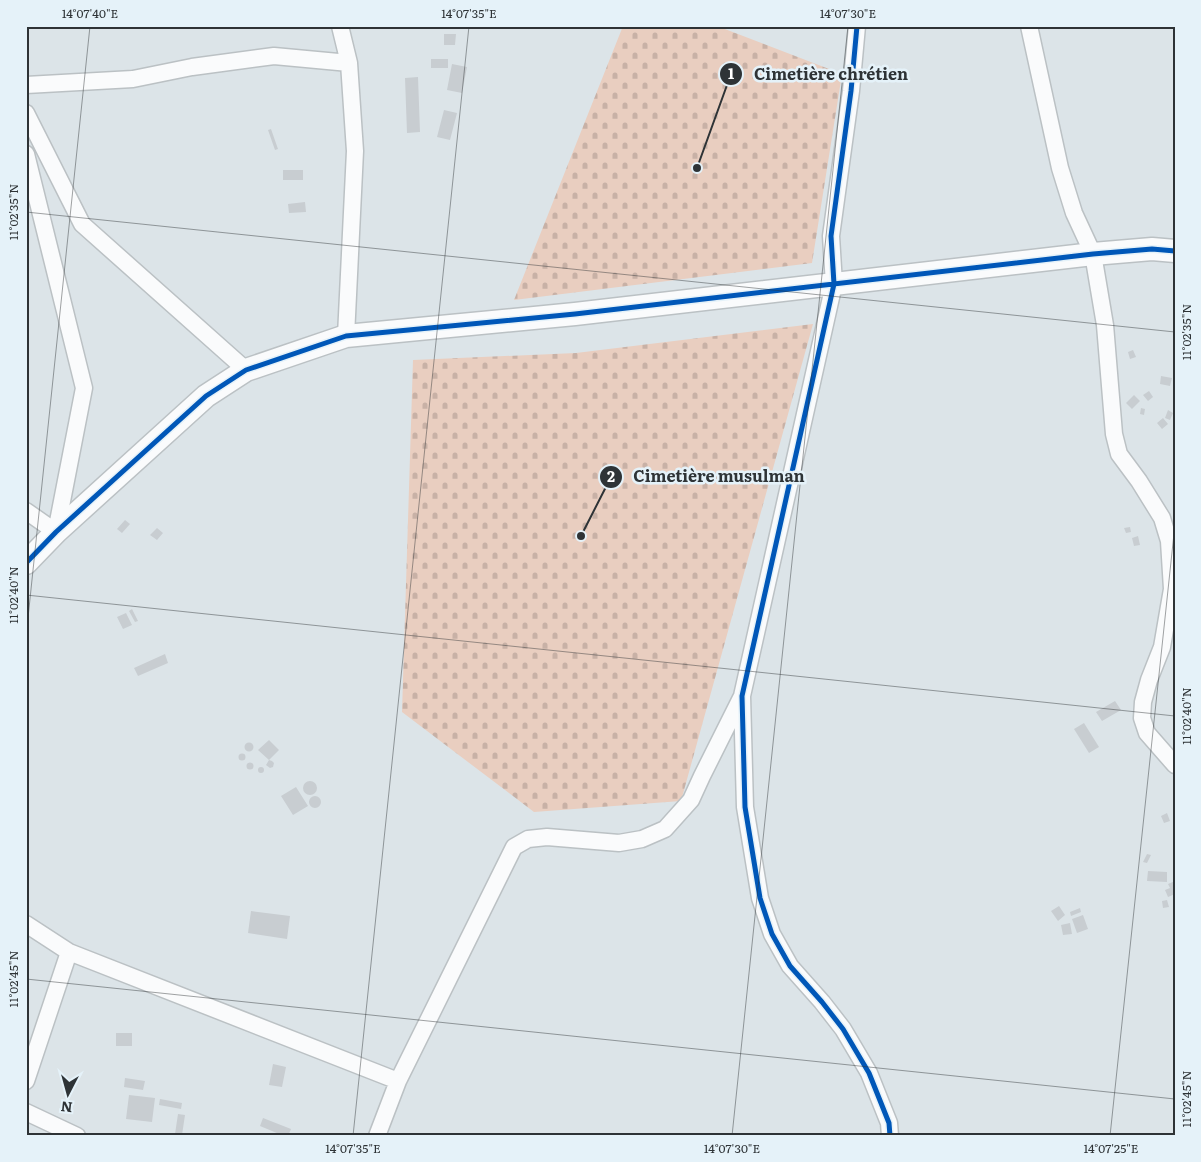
<svg xmlns="http://www.w3.org/2000/svg" width="1201" height="1162" font-family="Literata,serif">
<style>
.cemetery{fill:url(#cemetery-stones)}
.building{fill:#c8cdd1}
.lines{fill:none;stroke-linecap:round;stroke-linejoin:round}
.street-casing{stroke:#bbc1c4;stroke-width:19}
.secondary-casing{stroke:#bbc1c4;stroke-width:25}
.street{stroke:#fafbfc;stroke-width:16}
.secondary{stroke:#fafbfc;stroke-width:22}
.cycleway-casing{stroke:#e5f2f9;stroke-width:8}
.cycleway{stroke:#0057b8;stroke-width:5}
.ticks{fill:none;stroke:#2e3336;stroke-width:1;stroke-opacity:0.45}
.leader{fill:none;stroke:#2e3336;stroke-width:2}
.callout-dot{fill:#2e3336;stroke:#e5f2f9;stroke-width:2}
.mark-label{font-size:15px;text-anchor:middle;font-weight:bold;fill:#fff}
.callout-label{font-size:16px;text-anchor:middle;font-weight:bold;fill:#2e3336;stroke:#e5f2f9;stroke-width:5;stroke-linejoin:round;paint-order:stroke}
.neatline{fill:none;stroke:#2e3336;stroke-width:2}
.ticks-label{font-size:12px;text-anchor:middle;fill:#2e3336}
</style>
<defs>
<pattern id="cemetery-stones" width="16" height="16" patternUnits="userSpaceOnUse" patternTransform="scale(1.25)"><rect width="16" height="16" fill="#e9cec0"/><path d="M2 7V4a2 2 0 0 1 4 0v3zM10 15v-3a2 2 0 0 1 4 0v3z" fill="#c8b1a6"/></pattern>
</defs>
<rect width="100%" height="100%" fill="#dce4e8"/>
<!-- cemetery -->
<path class="cemetery" d="M623,26H717L842,74L812,263L514,300Z
M813,324L681,801L534,812L402,712L413,360L576,353Z"/>
<!-- building -->
<path class="building" d="M444,34H456L455,45H444Z
M431,59H448V68H431Z
M452,64L467,67L462,93L447,90Z
M418,77L420,132L407,133L405,78Z
M444,110L457,113L450,140L437,137Z
M271,129L278,149L275,150L268,130Z
M283,170H303V180H283Z
M305,202L306,212L289,213L288,204Z
M1133,350L1136,357L1130,359L1128,352Z
M1161,376L1172,378L1170,386L1160,384Z
M1149,391L1153,397L1148,401L1143,395Z
M1134,395L1140,401L1132,409L1126,403Z
M1141,408L1145,409L1144,415L1140,414Z
M1168,410L1173,413L1170,420L1165,418Z
M1163,418L1168,424L1162,429L1157,423Z
M125,520L130,524L122,533L117,529Z
M1130,527L1131,532L1126,533L1124,528Z
M157,528L163,533L157,540L150,535Z
M1138,536L1140,545L1134,546L1132,538Z
M132,609L138,621L135,622L129,611Z
M126,613L132,625L123,629L117,617Z
M165,654L168,663L138,676L134,668Z
M1115,701L1121,710L1102,721L1096,712Z
M1084,723L1099,747L1089,753L1074,729Z
M269,740L279,750L269,760L272,761L274,763L273,767L270,768L266,765L269,760L258,750Z
M244.5 747a4.5 4.5 0 1 1 9 0a4.5 4.5 0 1 1-9 0Z
M238.5 757a3.5 3.5 0 1 1 7 0a3.5 3.5 0 1 1-7 0Z
M246.5 766a3.5 3.5 0 1 1 7 0a3.5 3.5 0 1 1-7 0Z
M258 770a3 3 0 1 1 6 0a3 3 0 1 1-6 0Z
M303 788a7 7 0 1 1 14 0a7 7 0 1 1-14 0Z
M296,787L308,806L293,815L281,796Z
M309 802a6 6 0 1 1 12 0a6 6 0 1 1-12 0Z
M1167,813L1170,821L1164,823L1161,816Z
M1147,854L1151,855L1147,863L1143,862Z
M1148,871L1167,872V882L1147,881Z
M1175,881V894L1168,897L1165,890L1170,888L1168,884Z
M1167,900L1169,907L1163,908L1162,901Z
M1059,906L1065,915L1058,921L1051,911Z
M1080,908L1081,912L1071,916L1070,912Z
M251,911L290,916L287,939L248,933Z
M1083,915L1088,929L1077,933L1072,919Z
M1070,923L1072,934L1063,935L1061,925Z
M116,1033H132V1046H116Z
M273,1064L286,1067L282,1087L269,1085Z
M125,1078L145,1081L143,1090L124,1087Z
M129,1095L155,1098L152,1122L126,1119Z
M160,1099L182,1103L181,1109L159,1105Z
M178,1114L185,1115L182,1135L175,1134Z
M263,1118L291,1129L288,1136H284L260,1126Z"/>
<g class="lines">
<defs>
<path id="street" d="M340,26L349,63L355,151L346,336
M857,26L851,91L831,236L834,284L742,696L745,807L760,898L772,934L790,966L822,1002L843,1029L869,1073L889,1123L890,1136
M1029,26L1060,168L1074,213L1093,254L1105,325L1114,434L1119,454L1139,481L1162,518L1169,541L1172,589L1162,647L1149,680L1143,702L1142,718L1147,733L1175,765
M26,85L133,79L192,67L274,56L349,63
M26,113L82,224L246,370
M26,154L84,388L56,532L26,511
M26,924L69,952L398,1081
M26,1081L69,952
M26,1112L77,1136
M377,1136L398,1081L514,847L528,839L547,837L619,843L642,839L665,829L691,800L702,776L741,698"/>
<path id="secondary" d="M26,563L56,532L206,396L246,370L346,336L575,314L1093,254L1152,249L1175,251"/>
</defs>
<!-- street casing -->
<use href="#street" class="street-casing"/>
<!-- secondary casing -->
<use href="#secondary" class="secondary-casing"/>
<!-- street -->
<use href="#street" class="street"/>
<!-- secondary -->
<use href="#secondary" class="secondary"/>
<defs>
<path id="cycleway" d="M857,26L851,91L831,236L834,284L742,696L745,807L760,898L772,934L790,966L822,1002L843,1029L869,1073L889,1123L890,1136
M26,563L56,532L206,396L246,370L346,336L575,314L1093,254L1152,249L1175,251"/>
</defs>
<!-- cycleway casing -->
<use href="#cycleway" class="cycleway-casing"/>
<!-- cycleway -->
<use href="#cycleway" class="cycleway"/>
</g>
<!-- ticks -->
<path class="ticks" d="M26,212L1175,332M26,595L1175,716M26,637L90,26M26,979L1175,1099M353,1136L469,26M732,1136L848,26M1110,1136L1175,524"/>
<!-- callouts -->
<path class="leader" d="M697 168L731 74M581 536L611 477"/>
<g class="callout-dot">
<circle cx="697" cy="168" r="5"/>
<circle cx="581" cy="536" r="5"/>
<circle cx="731" cy="74" r="12"/>
<circle cx="611" cy="477" r="12"/>
</g>
<g class="mark-label">
<text x="731" y="79">1</text>
<text x="611" y="482">2</text>
</g>
<g class="callout-label">
<text x="831" y="80">Cimetière chrétien</text>
<text x="719" y="482">Cimetière musulman</text>
</g>
<!-- border -->
<rect width="1201" height="1162" fill="none" stroke="#e5f2f9" stroke-width="55"/>
<!-- north arrow -->
<g transform="translate(68 1094) rotate(186)" stroke="#e5f2f9" stroke-width="4" paint-order="stroke">
<path d="M0-4L9 19L0 12L-9 19Z" fill="#2e3336"/>
<text y="-8" font-size="14" font-weight="bold" text-anchor="middle" fill="#2e3336">N</text>
</g>
<rect x="28" y="28" width="1146" height="1106" class="neatline"/>
<g class="ticks-label">
<text x="90" y="18">14°07'40"E</text>
<text x="469" y="18">14°07'35"E</text>
<text x="848" y="18">14°07'30"E</text>
<text transform="translate(14 212) rotate(-90)" y="4">11°02'35"N</text>
<text transform="translate(1187 332) rotate(-90)" y="4">11°02'35"N</text>
<text transform="translate(14 595) rotate(-90)" y="4">11°02'40"N</text>
<text transform="translate(1187 716) rotate(-90)" y="4">11°02'40"N</text>
<text transform="translate(14 979) rotate(-90)" y="4">11°02'45"N</text>
<text transform="translate(1187 1099) rotate(-90)" y="4">11°02'45"N</text>
<text x="353" y="1153">14°07'35"E</text>
<text x="732" y="1153">14°07'30"E</text>
<text x="1111" y="1153">14°07'25"E</text>
</g>
</svg>
